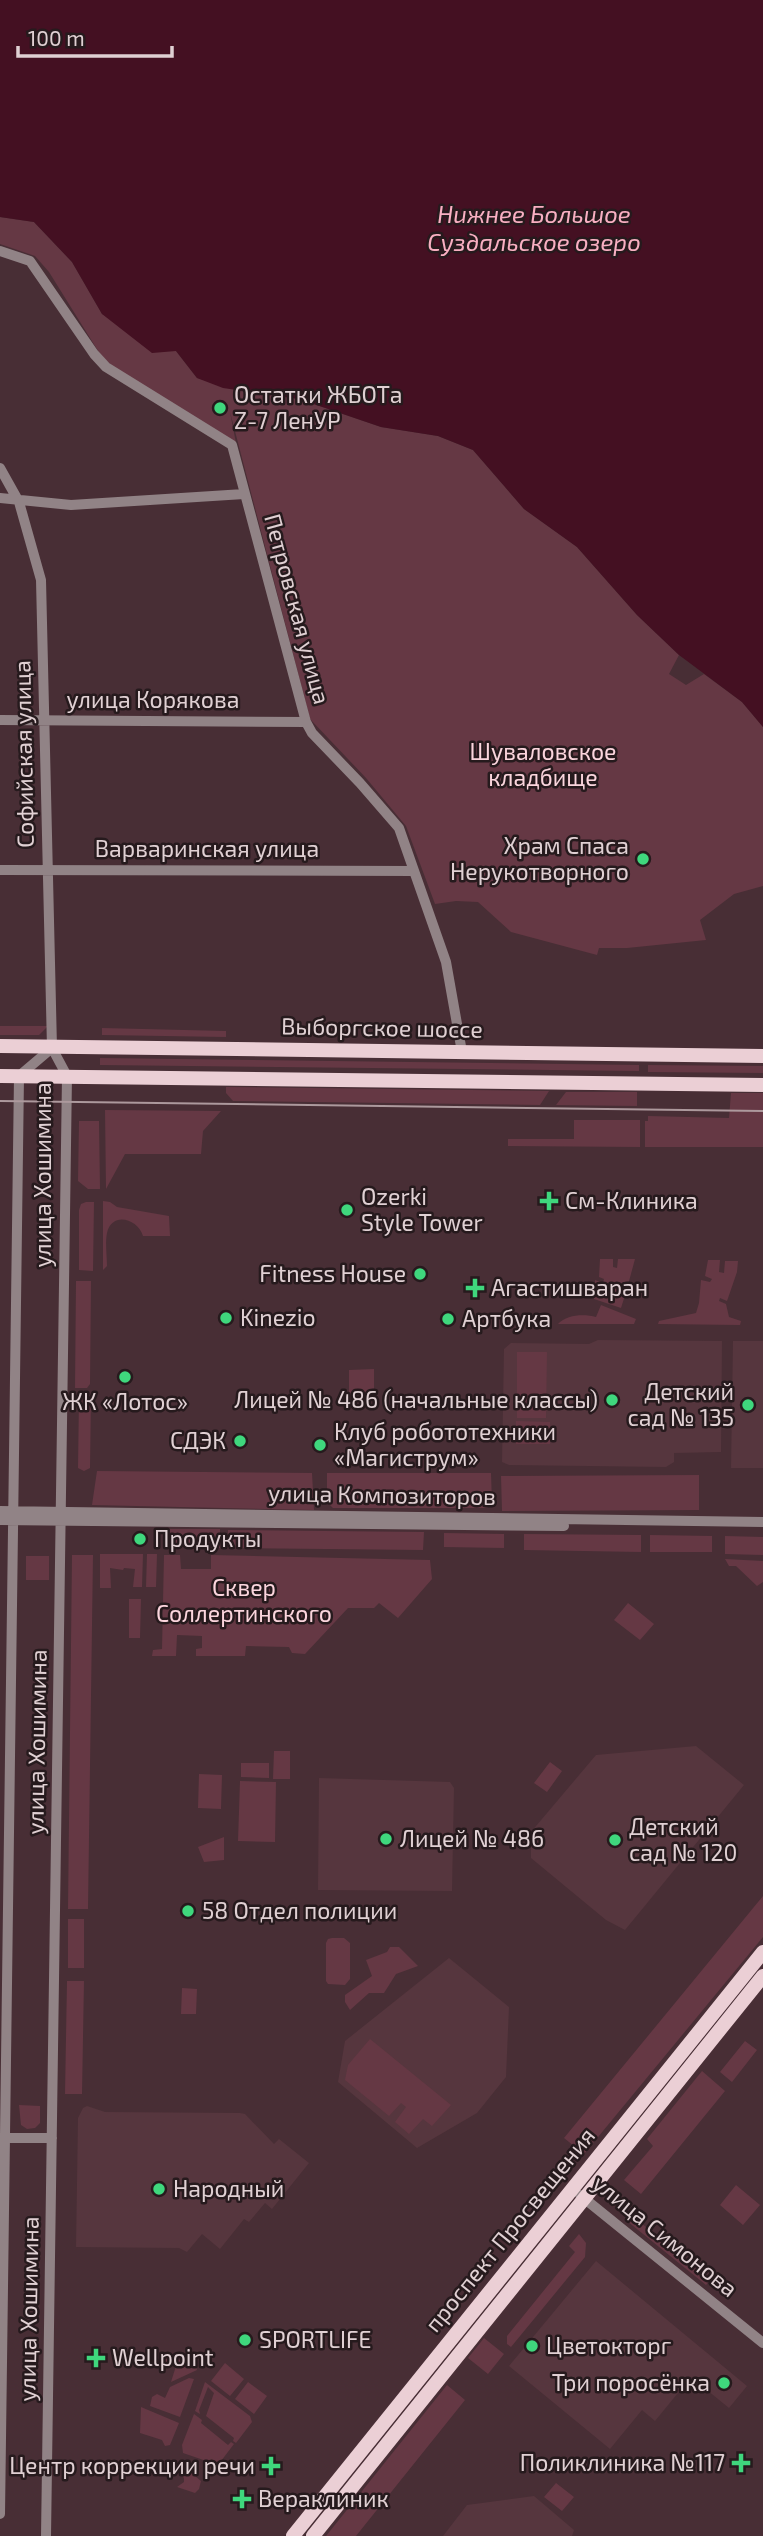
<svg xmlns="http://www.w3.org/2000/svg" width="763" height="2536" font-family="'Exo 2',sans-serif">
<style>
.built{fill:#56363e}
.green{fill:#653844}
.water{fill:#441022}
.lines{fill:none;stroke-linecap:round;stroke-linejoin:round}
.minor{stroke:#918386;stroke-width:10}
.major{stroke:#ebcfd5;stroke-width:14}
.tram{stroke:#ad999d;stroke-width:2}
.poi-dot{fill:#3fd77d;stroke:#261a1d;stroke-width:2.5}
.labels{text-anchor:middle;stroke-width:5;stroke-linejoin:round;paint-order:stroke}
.poi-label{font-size:23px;fill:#e0d0d3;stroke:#261a1d;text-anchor:start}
.street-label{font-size:23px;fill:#e0d0d3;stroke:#261a1d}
.park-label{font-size:23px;fill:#fbd5dd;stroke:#261a1d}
.water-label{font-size:24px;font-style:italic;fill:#f9afc2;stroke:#261a1d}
</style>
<rect width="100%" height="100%" fill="#482e35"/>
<!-- built -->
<path class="built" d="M598,1340L722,1341L721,1452L674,1453V1462L666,1467L509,1465L502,1462L504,1349L511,1343L589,1344Z
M733,1341H763V1468H731Z
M696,1746L744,1785L625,1930L606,1920L531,1858V1832L596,1755Z
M319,1778L450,1782L454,1788L452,1891L318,1890Z
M449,1958L509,2007L506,2077L477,2113L417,2148L338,2082L345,2041Z
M87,2106L105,2112L240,2113L245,2114L274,2144L279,2139L309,2163L272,2209L265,2203L249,2222L244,2219L220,2249L202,2234L187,2252L179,2248L76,2247L78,2118L83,2108Z
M596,2261L747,2386L729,2408L691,2377L655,2421L642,2410L610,2449L509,2366Z
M534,2496L574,2530L572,2536H443L467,2505Z"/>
<!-- green -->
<path class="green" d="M0,217L34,222L72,262L102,314L176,351L197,378L244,392L299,399L381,427L438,436L473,450L524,509L577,547L637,615L679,655L669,674L686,685L704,674L742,702L763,727V886L734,894L700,920L706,940L627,948H599L597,955L511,932L478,902L456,901L435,904L406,826L366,778L310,719L230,412L236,443L112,366L100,354L49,272L35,256L0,244Z
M0,1026H48L39,1035H0Z
M102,1028L226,1031V1037L102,1035Z
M100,1058L639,1065V1071L100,1065Z
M648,1065L763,1066V1073L648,1072Z
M226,1087L549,1091L540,1105L233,1101L226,1093Z
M566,1092H637V1106L556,1105Z
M731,1093H763V1147H645V1121H648V1116L729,1118Z
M105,1110L221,1111L203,1131L201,1154H125L106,1189Z
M574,1120H640V1147L508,1146V1139H574Z
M79,1121H99L100,1189H88L78,1181Z
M103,1201L110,1202L117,1207L169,1216L170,1236H143C138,1219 112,1211 107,1233C105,1243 107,1256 107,1266L103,1270Z
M86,1202H94L93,1271L79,1270V1210L81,1204Z
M600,1259H613V1267L617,1268L618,1259H635L628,1285L618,1282L617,1286L627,1289L621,1308L594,1299L595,1280L603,1283L604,1279L599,1277Z
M708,1260H720L719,1272L724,1273L725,1261H738L737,1272L727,1301L720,1298L719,1301L726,1304L729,1317L741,1321L740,1325L658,1324L659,1321L696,1313L699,1303L701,1280L710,1282L712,1279L705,1276Z
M76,1281H91L90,1384L87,1388H75Z
M601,1305L636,1319L634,1324H558C567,1314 585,1314 596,1317Z
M517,1352H547L546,1418H517Z
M374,1369V1394L349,1395V1370Z
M85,1394L91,1396L90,1468L84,1471L78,1468L79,1396Z
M516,1421L550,1422V1444H516Z
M97,1471L312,1473L314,1510L92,1505Z
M327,1473H491L492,1503L487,1508H333L327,1502Z
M699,1475V1510L502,1511L501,1476Z
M170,1529H220V1548L170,1547Z
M228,1530L424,1532L423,1550L228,1548Z
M444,1533L504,1534V1548L444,1547Z
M524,1534L641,1535V1552L524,1550Z
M650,1535L712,1536V1552H650Z
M725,1536L763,1537V1555L725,1554Z
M100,1554H143L142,1587H133L135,1569L124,1568L123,1570L110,1568L111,1588H100Z
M147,1554H157L156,1587H146Z
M72,1555H93L88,1909H68Z
M164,1555H180L181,1569H211V1555L430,1560L432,1579L398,1618L379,1603L374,1608H348L305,1654L292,1653L289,1647L246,1646L245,1656H196V1649L202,1648V1636L177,1635L176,1656H152L153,1650L162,1649Z
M26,1556H49V1580H26Z
M725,1559L763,1561V1582L757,1586L736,1566H729Z
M129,1599H141L140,1638H129Z
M628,1603L654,1624L640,1640L614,1620Z
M274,1751H290V1779H273Z
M550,1762L562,1771L547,1792L534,1783Z
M241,1763H269V1778L241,1777Z
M199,1774L222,1775L221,1809L198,1808Z
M240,1781L276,1782L275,1842L238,1841Z
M224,1837V1860L204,1862L198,1847Z
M763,1896V1937L584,2154L564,2138Z
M68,1919H84V1968H68Z
M332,1938H344L350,1943V1979L345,1985L328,1984L326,1981V1943L328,1939Z
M390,1947H399L418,1966L396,1974L384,1993H369L350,2010L345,2002V1995L372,1976L366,1960L387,1952Z
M67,1981H84L82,2094H65Z
M182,1988L197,1989L196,2014H181Z
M370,2039L451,2105L432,2126L423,2119L409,2134L395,2122L406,2107L401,2103L389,2116L345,2080L348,2065Z
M745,2041L757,2050L732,2082L720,2072Z
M702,2071L725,2091L641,2194L624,2180L653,2146L647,2139Z
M19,2105L40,2106V2123L35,2128L27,2129L21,2125Z
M736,2185L760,2205L743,2225L720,2205Z
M631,2215L711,2279L706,2285L627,2221Z
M579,2234L586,2243L585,2257L511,2347L507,2344V2336L575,2252L569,2246Z
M484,2338L504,2354L488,2374L468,2358Z
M154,2351L196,2366L197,2370L171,2382L176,2366L156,2358Z
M225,2363L244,2379L230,2396L211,2381Z
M189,2378L194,2379L180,2417L150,2406L152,2397L157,2394L165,2398L170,2387Z
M205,2382L250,2416L252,2422L236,2443L233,2441L234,2438L206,2416L214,2393L208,2387L199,2410L200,2414L195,2411Z
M248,2382L267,2396L254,2414L235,2399Z
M447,2385L465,2400L356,2536H326Z
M141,2407L179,2423L170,2445L165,2446L162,2440L140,2433Z
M194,2414L202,2420L201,2423L228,2445L231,2442L234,2444L218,2465L183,2453L182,2445Z
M182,2465L201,2481L199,2489L195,2493L177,2487L184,2482V2478L179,2472Z
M556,2483L574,2497L562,2511L544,2497Z"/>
<!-- water -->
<path class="water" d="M0,0H763V727L742,702L679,655L637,615L577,547L524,509L473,450L438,436L381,427L299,399L223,388L197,378L176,351L152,353L102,314L72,262L34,222L0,217Z"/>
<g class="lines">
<!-- minor -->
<path class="minor" d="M0,251L30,261L94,354L106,367L232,445L306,722L312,733L360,783L399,828L446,962L462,1052
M0,468L19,502L41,580L52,1048L67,1076L46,2536
M0,498L71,505L244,494
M0,720L306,722
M0,870L414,871
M0,1511L763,1522
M0,1520L564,1526
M5,2138H52
M580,2195L763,2343
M0,2514L19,1076L52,1048"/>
<!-- major -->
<path class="major" d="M0,1046L763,1056
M0,1076L763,1085
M293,2536L763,1952
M313,2536L763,1976"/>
<!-- tram -->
<path class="tram" d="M0,1101L763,1111"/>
</g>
<!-- markers -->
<g class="poi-dot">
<circle cx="220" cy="408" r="7"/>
<circle cx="643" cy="859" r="7"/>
<path d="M545.5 1190.5h7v7h7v7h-7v7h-7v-7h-7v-7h7z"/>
<circle cx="347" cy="1210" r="7"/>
<circle cx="420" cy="1274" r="7"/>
<path d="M471.5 1277.5h7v7h7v7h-7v7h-7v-7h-7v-7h7z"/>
<circle cx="226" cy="1318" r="7"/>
<circle cx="448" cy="1319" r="7"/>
<circle cx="125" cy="1377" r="7"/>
<circle cx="612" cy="1400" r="7"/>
<circle cx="748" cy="1405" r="7"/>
<circle cx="240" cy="1441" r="7"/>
<circle cx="320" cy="1445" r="7"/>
<circle cx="140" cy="1539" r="7"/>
<circle cx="386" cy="1839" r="7"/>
<circle cx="615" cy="1840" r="7"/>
<circle cx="188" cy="1911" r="7"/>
<circle cx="159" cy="2189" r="7"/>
<circle cx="245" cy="2340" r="7"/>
<circle cx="532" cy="2346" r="7"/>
<path d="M92.5 2347.5h7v7h7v7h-7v7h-7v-7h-7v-7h7z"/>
<circle cx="724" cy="2383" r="7"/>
<path d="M737.5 2452.5h7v7h7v7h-7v7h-7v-7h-7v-7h7z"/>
<path d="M267.5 2455.5h7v7h7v7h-7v7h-7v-7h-7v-7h7z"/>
<path d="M238.5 2488.5h7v7h7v7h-7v7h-7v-7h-7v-7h7z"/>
</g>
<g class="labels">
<!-- poi labels -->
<g class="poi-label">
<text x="234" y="403">Остатки ЖБОТа<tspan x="234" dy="26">Z-7 ЛенУР</tspan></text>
<text x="629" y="854" text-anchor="end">Храм Спаса<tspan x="629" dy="26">Нерукотворного</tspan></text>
<text x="361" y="1205">Ozerki<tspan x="361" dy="26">Style Tower</tspan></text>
<text x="565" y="1209">См-Клиника</text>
<text x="406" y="1282" text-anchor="end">Fitness House</text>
<text x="491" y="1296">Агастишваран</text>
<text x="240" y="1326">Kinezio</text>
<text x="462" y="1327">Артбука</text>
<text x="734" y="1400" text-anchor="end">Детский<tspan x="734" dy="26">сад № 135</tspan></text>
<text x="598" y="1408" text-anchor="end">Лицей № 486 (начальные классы)</text>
<text x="125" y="1410" text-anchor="middle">ЖК «Лотос»</text>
<text x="334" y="1440">Клуб робототехники<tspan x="334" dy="26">«Магиструм»</tspan></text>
<text x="226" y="1449" text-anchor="end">СДЭК</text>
<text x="154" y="1547">Продукты</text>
<text x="629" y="1835">Детский<tspan x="629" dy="26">сад № 120</tspan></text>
<text x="400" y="1847">Лицей № 486</text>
<text x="202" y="1919">58 Отдел полиции</text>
<text x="173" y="2197">Народный</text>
<text x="259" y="2348">SPORTLIFE</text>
<text x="546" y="2354">Цветокторг</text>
<text x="112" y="2366">Wellpoint</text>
<text x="710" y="2391" text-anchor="end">Три поросёнка</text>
<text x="725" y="2471" text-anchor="end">Поликлиника №117</text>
<text x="255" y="2474" text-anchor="end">Центр коррекции речи</text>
<text x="258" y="2507">Вераклиник</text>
</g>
<!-- street labels -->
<g class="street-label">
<text transform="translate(297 609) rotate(75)" y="8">Петровская улица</text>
<text x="153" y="708">улица Корякова</text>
<text transform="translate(24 754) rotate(-91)" y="8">Софийская улица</text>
<text x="207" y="857">Варваринская улица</text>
<text transform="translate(382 1028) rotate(1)" y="8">Выборгское шоссе</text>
<text transform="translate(43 1175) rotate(-90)" y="8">улица Хошимина</text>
<text transform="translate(382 1495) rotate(1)" y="8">улица Композиторов</text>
<text transform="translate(37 1742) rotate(-89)" y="8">улица Хошимина</text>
<text transform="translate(510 2230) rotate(-51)" y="8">проспект Просвещения</text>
<text transform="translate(665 2236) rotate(39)" y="8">улица Симонова</text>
<text transform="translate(29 2309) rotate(-89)" y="8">улица Хошимина</text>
</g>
<!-- park labels -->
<g class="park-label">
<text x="543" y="760">Шуваловское<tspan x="543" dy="26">кладбище</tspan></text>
<text x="244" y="1596">Сквер<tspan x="244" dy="26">Соллертинского</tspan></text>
</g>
<!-- water labels -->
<g class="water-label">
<text x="534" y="223">Нижнее Большое<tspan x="534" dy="28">Суздальское озеро</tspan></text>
</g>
</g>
<!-- scale -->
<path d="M18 46v10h154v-10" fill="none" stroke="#e0d0d3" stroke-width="3.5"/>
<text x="28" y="46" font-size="21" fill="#e0d0d3" stroke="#261a1d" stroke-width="5" paint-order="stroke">100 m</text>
</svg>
